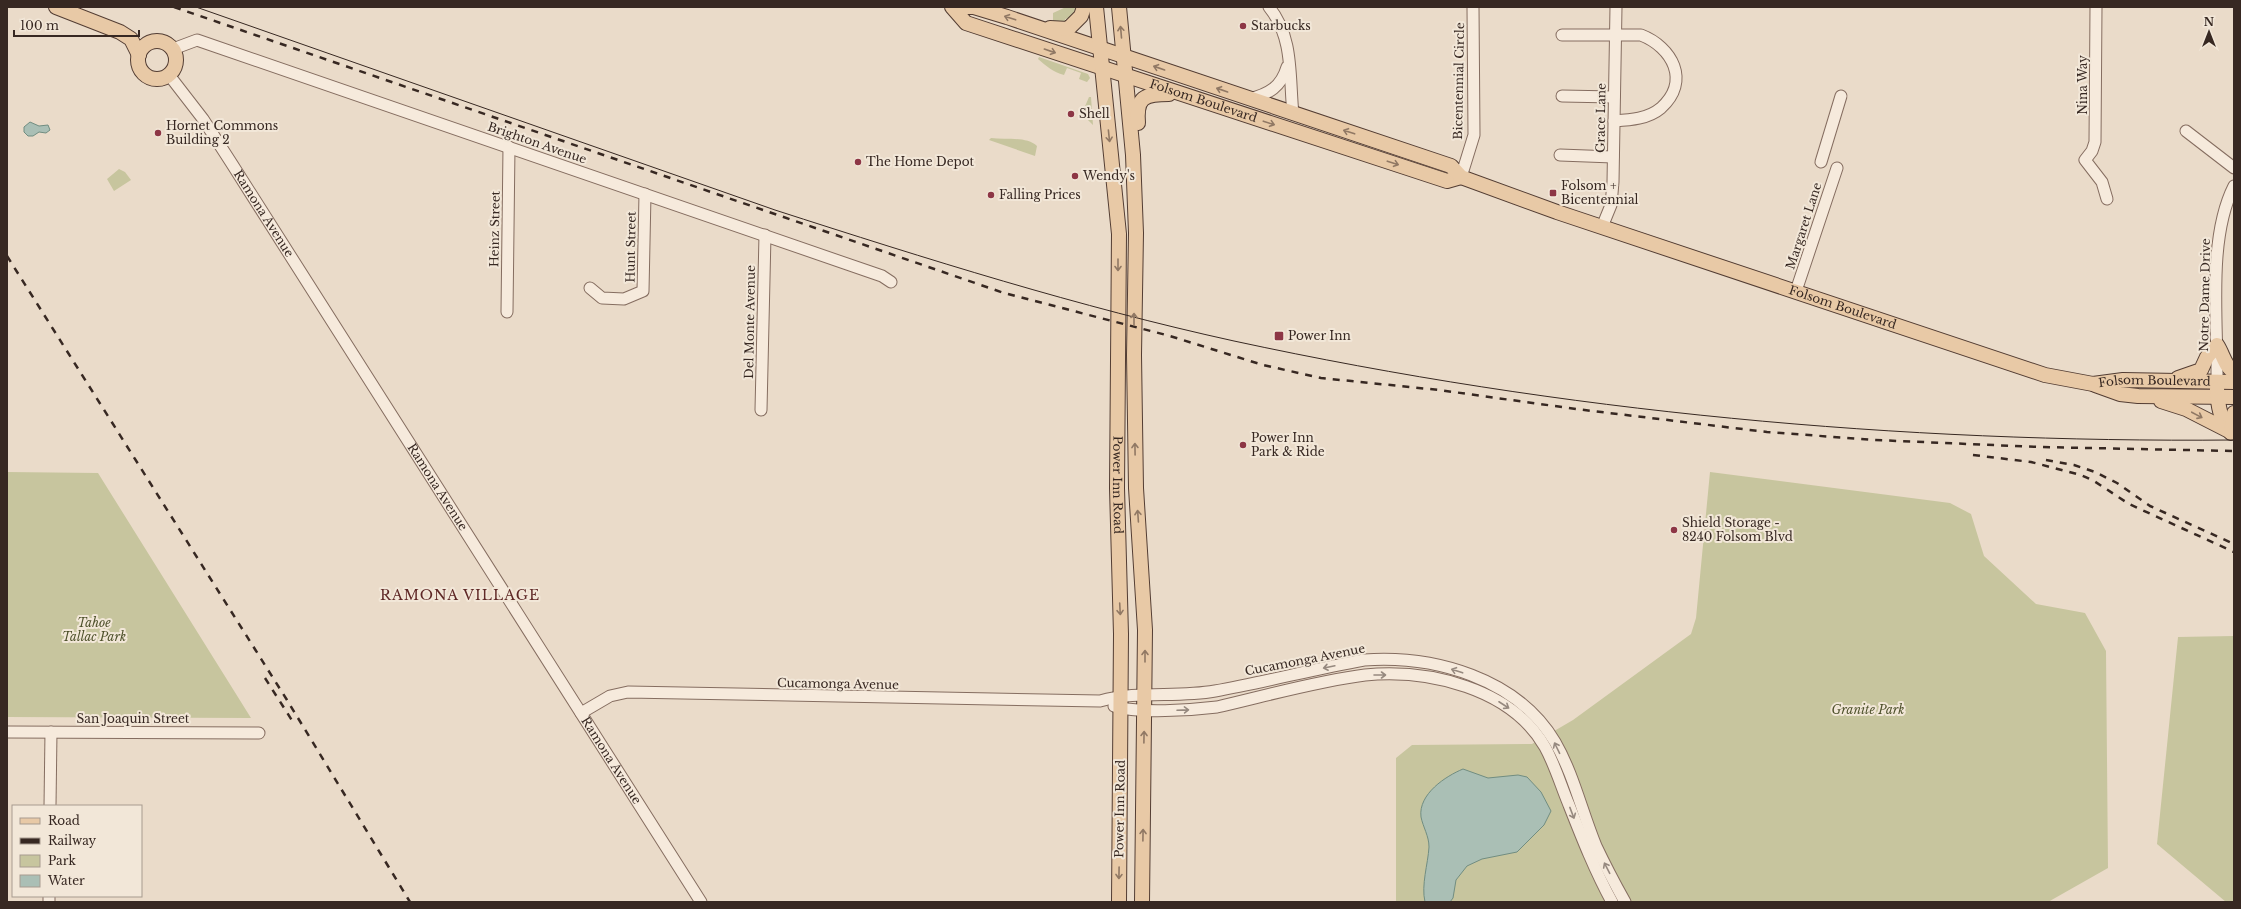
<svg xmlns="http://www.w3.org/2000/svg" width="2241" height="909" font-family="'Libre Baskerville',serif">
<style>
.green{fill:#c7c59e}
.water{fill:#aabfb5;stroke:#718d81}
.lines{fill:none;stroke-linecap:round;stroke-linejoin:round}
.minor-casing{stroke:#856d60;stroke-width:13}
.major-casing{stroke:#533d33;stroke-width:16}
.minor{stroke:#f6eadc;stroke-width:11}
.major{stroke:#e8c9a6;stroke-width:14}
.tram{stroke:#372822;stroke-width:1}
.rail{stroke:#372822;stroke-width:2.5;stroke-dasharray:7 7;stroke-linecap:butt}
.oneway{stroke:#907864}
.oneway2{stroke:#96897f}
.poi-dot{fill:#8d3645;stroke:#f2e7d8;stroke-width:1.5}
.labels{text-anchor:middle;stroke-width:4;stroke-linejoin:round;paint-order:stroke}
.poi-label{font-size:12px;fill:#372822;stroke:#f2e7d8;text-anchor:start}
.street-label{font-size:12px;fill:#372822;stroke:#f2e7d8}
.park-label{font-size:12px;font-style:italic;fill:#4e512b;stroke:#f2e7d8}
.quarter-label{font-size:14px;letter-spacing:1px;fill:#5f2826;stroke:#f2e7d8}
</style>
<rect width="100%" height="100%" fill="#eadbc9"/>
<!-- green -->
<path class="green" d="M1066,7H1077V10L1070,18L1065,19V21L1053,22V13Z
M1039,57L1088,74L1090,78L1087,82L1079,79L1081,73L1067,68L1064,75C1053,72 1046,66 1038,59Z
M1089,97H1091L1093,125L1086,118L1083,111Z
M991,138C1005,140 1027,136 1037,146L1035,156L989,140Z
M119,169L125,172L131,180L114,191L107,179Z
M7,472L98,473L251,718L7,717Z
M1710,472L1950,503L1971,514L1984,556L2036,604L2085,613L2106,651L2108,868L2048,902H1396V758L1412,745L1532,744L1573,720L1691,634L1696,618Z
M2234,636V902H2226L2157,844L2178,637Z"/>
<!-- water -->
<path class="water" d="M30,122L39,126L48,125L50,130L46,133L39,132L33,136H28L24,132V127Z
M1463,769L1488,778L1518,775L1527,777L1541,792L1551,811L1544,825L1517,852L1482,859L1467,866L1456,880L1453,898L1450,902H1425C1421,885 1428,864 1429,847C1429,836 1423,827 1421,817C1418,794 1446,776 1463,769Z"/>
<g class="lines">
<defs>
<g id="minor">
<path d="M1269,7C1294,38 1289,76 1293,114"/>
<path d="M2096,7L2095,142L2092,151L2085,160L2102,182L2107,199"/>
<path d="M1562,35H1641C1672,47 1691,81 1661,108C1648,119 1630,120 1614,121"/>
<path d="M173,49L197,40L882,276L891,282"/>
<path id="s1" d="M169,75L203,119L232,164L701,902"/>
<path d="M1562,96L1614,97"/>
<path d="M1249,99C1269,94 1281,87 1287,67"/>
<path d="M2186,131L2234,168"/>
<path d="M1560,155L1613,157"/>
<path d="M1821,162L1841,96"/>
<path d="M1461,177L1474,135L1473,7"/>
<path d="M1602,227L1611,205L1613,182L1616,7"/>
<path d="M590,288L602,298L624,299L643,291L645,194"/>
<path d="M1796,291L1837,168"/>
<path d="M507,312L509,147"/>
<path d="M2217,383C2218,323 2207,239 2234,186"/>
<path d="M761,410L765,235"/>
<path d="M1114,706C1138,714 1192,710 1217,707C1265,696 1317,681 1365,675C1429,669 1511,688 1545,747C1555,765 1561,786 1569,805C1582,838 1595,871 1612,902"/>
<path d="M581,713L610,696L628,692L1100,701C1138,690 1176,698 1215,691C1265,682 1314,669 1364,660C1434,655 1517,678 1555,742C1573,773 1582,812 1596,846C1605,865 1615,884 1625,902"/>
<path d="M7,732L259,733"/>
<path d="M50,806L51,732"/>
<path d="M49,902V896"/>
</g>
<g id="major">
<path d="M56,7L120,32L131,39L139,55"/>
<path id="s2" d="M952,7L966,23L1447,181L1461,177"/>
<path id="s3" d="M964,7H974L1007,17L1451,166L1461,177L1557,212L2045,375L2093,384L2123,380L2234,382"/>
<path id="s4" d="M1096,7L1119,234L1117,488L1121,634L1119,902"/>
<path d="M1119,7L1133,155L1136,233L1134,355L1136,488L1145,630L1142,902"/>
<path d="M1050,28L1068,29L1081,16L1084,7"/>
<circle cx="157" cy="60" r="19"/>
<path d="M1138,123C1136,97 1144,94 1169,94"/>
<path d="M2178,378L2201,370L2207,357L2217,345C2223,354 2225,367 2234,372"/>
<path d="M2095,385L2120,394L2138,396L2234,397"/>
<path d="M2217,389C2218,406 2220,419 2231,433"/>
<path d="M2161,401L2186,409L2231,432"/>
<path d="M2231,432L2234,413"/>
</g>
</defs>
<!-- minor casing -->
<use href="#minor" class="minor-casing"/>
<!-- major casing -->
<use href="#major" class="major-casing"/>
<!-- minor -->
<use href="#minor" class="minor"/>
<!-- major -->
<use href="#major" class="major"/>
<!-- tram -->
<path class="tram" d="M196,7L775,210C927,259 1079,307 1234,341C1563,412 1898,443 2234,440"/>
<!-- rail -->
<path class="rail" d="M174,7L1004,293L1170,336L1263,365L1321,378L1439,390L1576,409L1767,432L1875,440L2039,447L2234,451
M7,256L287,700L410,902
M1973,455L2031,462L2081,475L2094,481L2129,504L2234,552
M2046,460L2074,465L2095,472L2117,483L2150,506L2234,544
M265,678L293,722"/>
</g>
<!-- one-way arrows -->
<defs><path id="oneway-shaft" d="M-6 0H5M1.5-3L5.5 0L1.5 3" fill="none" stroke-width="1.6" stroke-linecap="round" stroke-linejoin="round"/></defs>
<g class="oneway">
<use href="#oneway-shaft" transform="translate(1010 18) rotate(-162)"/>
<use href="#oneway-shaft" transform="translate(1121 32) rotate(-95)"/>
<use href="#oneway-shaft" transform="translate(1050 51) rotate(19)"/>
<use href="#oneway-shaft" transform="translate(1159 68) rotate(-161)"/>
<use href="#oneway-shaft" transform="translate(1222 90) rotate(-161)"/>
<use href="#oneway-shaft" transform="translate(1269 123) rotate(18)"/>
<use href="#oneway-shaft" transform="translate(1349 132) rotate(-162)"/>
<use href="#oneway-shaft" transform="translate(1109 136) rotate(84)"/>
<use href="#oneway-shaft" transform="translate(1393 163) rotate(18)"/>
<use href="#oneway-shaft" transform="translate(1118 265) rotate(90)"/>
<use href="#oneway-shaft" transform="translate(1134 319) rotate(-90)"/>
<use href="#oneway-shaft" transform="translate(2197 415) rotate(28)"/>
<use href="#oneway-shaft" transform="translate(1135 449) rotate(-91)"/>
<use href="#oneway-shaft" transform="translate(1138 516) rotate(-94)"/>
<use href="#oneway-shaft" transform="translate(1120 609) rotate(87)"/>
<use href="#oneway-shaft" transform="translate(1145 656) rotate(-90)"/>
<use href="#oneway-shaft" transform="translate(1144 737) rotate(-89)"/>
<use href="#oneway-shaft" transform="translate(1143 835) rotate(-89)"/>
<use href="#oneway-shaft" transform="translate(1119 873) rotate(91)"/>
</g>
<g class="oneway2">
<use href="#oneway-shaft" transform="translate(1329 667) rotate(168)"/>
<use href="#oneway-shaft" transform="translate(1457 671) rotate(-162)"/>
<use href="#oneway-shaft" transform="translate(1380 675)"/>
<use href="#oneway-shaft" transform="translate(1504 705) rotate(33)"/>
<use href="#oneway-shaft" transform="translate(1183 710) rotate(-2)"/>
<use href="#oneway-shaft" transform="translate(1557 748) rotate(-116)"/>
<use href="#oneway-shaft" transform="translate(1572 813) rotate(69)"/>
<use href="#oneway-shaft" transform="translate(1607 868) rotate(-117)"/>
</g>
<!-- markers -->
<g class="poi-dot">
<circle cx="1243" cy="26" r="4"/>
<circle cx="1071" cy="114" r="4"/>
<circle cx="158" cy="133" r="4"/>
<circle cx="858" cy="162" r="4"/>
<circle cx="1075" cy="176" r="4"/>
<rect x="1549" y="189" width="8" height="8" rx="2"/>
<circle cx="991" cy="195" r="4"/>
<rect x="1274" y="331" width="10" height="10" rx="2"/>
<circle cx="1243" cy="445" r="4"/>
<circle cx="1674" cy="530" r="4"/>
</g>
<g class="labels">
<!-- poi labels -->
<g class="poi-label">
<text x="1251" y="30">Starbucks</text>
<text x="1079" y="118">Shell</text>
<text x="166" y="130">Hornet Commons<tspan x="166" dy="14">Building 2</tspan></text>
<text x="866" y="166">The Home Depot</text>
<text x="1083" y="180">Wendy's</text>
<text x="1561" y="190">Folsom +<tspan x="1561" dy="14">Bicentennial</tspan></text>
<text x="999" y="199">Falling Prices</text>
<text x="1288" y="340">Power Inn</text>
<text x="1251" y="442">Power Inn<tspan x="1251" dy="14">Park &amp; Ride</tspan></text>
<text x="1682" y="527">Shield Storage -<tspan x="1682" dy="14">8240 Folsom Blvd</tspan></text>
</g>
<!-- street labels -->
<g class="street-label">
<text transform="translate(1459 81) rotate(-89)" y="4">Bicentennial Circle</text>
<text transform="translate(2083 85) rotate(-90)" y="4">Nina Way</text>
<text dy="4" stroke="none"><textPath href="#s2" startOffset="271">Folsom Boulevard</textPath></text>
<text transform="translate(1601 118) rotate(-89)" y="4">Grace Lane</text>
<text transform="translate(537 143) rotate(19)" y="4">Brighton Avenue</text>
<text dy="4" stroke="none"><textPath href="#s1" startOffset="168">Ramona Avenue</textPath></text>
<text transform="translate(1804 226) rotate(-72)" y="4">Margaret Lane</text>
<text transform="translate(495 229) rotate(-89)" y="4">Heinz Street</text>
<text transform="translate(631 247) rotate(-89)" y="4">Hunt Street</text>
<text transform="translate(2205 295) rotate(-89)" y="4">Notre Dame Drive</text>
<text dy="4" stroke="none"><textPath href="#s3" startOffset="931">Folsom Boulevard</textPath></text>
<text transform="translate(750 322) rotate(-89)" y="4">Del Monte Avenue</text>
<text dy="4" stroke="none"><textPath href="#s3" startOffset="1255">Folsom Boulevard</textPath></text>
<text dy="4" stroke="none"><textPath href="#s4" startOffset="479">Power Inn Road</textPath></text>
<text dy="4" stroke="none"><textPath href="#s1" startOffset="492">Ramona Avenue</textPath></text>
<text transform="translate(1305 660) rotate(-11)" y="4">Cucamonga Avenue</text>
<text transform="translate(838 684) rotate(1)" y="4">Cucamonga Avenue</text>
<text x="133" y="723">San Joaquin Street</text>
<text dy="4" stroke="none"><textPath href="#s1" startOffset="816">Ramona Avenue</textPath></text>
<text transform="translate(1120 809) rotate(-89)" y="4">Power Inn Road</text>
</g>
<!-- park labels -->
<g class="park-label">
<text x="94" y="627">Tahoe<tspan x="94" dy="14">Tallac Park</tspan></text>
<text x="1868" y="714">Granite Park</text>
</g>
<!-- quarter labels -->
<g class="quarter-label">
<text x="460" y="600">RAMONA VILLAGE</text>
</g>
</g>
<!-- border -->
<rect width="2241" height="909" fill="none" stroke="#372822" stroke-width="16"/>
<!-- legend -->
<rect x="12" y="805" width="130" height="92" fill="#f2e7d8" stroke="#a79b8f"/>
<rect x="20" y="818" width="20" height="6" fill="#e8c9a6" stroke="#a79b8f"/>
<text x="48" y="825" font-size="12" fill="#372822">Road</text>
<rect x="20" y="838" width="20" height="6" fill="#372822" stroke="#a79b8f"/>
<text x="48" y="845" font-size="12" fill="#372822">Railway</text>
<rect x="20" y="855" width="20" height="12" fill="#c7c59e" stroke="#a79b8f"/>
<text x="48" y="865" font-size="12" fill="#372822">Park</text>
<rect x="20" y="875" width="20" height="12" fill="#aabfb5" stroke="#a79b8f"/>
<text x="48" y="885" font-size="12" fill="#372822">Water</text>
<!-- north arrow -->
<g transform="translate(2209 32)" stroke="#f2e7d8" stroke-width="3" paint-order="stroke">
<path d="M0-3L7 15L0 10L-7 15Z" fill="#372822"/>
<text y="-6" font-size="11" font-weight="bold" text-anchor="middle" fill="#372822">N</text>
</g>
<!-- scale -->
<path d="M14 30v6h125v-6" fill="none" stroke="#372822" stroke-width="2"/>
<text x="20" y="30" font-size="12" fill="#372822" stroke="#f2e7d8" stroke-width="3" paint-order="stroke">100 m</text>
</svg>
